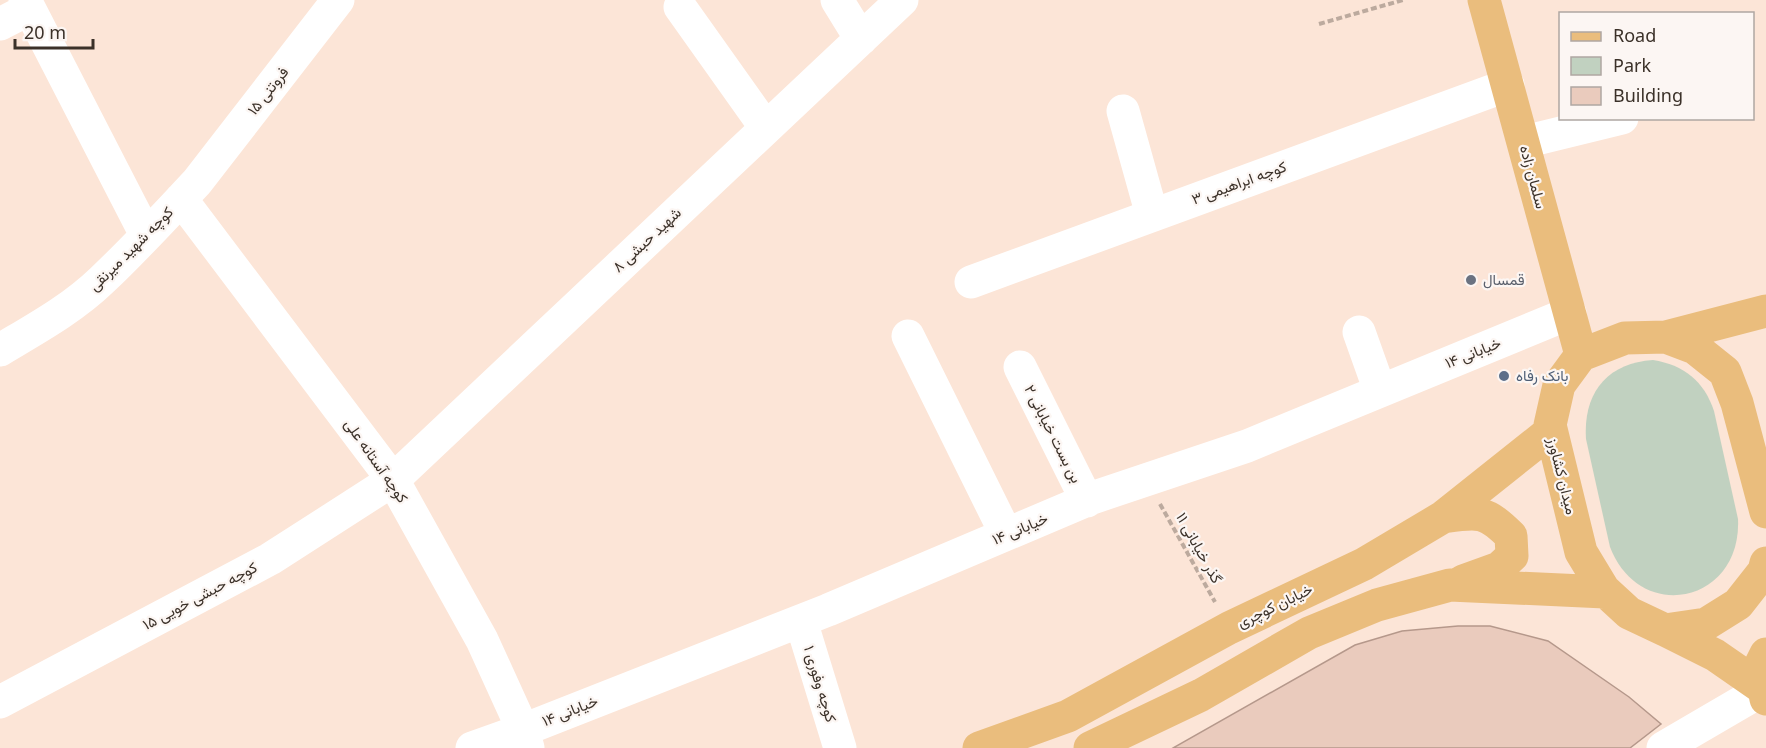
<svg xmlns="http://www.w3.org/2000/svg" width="1766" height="748" font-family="'Noto Sans',Vazirmatn,sans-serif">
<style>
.green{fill:#c1d1c0}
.building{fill:#eacbbd;stroke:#b5988b;stroke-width:1.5}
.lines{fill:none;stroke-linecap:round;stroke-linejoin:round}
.path{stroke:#bcaa9e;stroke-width:4;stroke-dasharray:6 3;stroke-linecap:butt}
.minor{stroke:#fff;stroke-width:33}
.major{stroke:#eabd7d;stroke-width:33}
.worship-dot{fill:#6b7280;stroke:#fcf6f3;stroke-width:2}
.service-dot{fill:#5c6f8a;stroke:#fcf6f3;stroke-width:2}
.labels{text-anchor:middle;stroke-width:4.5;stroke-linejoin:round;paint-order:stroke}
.street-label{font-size:15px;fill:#3b3129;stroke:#fcf6f3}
.worship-label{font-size:15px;fill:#5b616d;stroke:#fcf6f3;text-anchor:start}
.service-label{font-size:15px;fill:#4e5e75;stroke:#fcf6f3;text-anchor:start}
</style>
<rect width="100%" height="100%" fill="#fce5d7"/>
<!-- green -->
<path class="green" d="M1653,360C1684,365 1704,381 1714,411L1738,519C1742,603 1640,625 1610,547L1586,439C1583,393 1607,363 1653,360Z"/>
<!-- building -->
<path class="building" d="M1458,626H1490L1548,641L1629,697L1661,724L1630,748H1173L1355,645L1402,631Z"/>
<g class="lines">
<!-- path -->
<path class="path" d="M1319,24L1403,0
M1160,504L1215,602"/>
<!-- minor -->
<path class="minor" d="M25,0L146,235
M837,0L861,39
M680,7L766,128
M0,24L29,9
M1123,111L1152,215
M1524,142L1622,118
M181,199L393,480L482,640L523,730L528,748
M971,282L1508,85
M1359,332L1380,391
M908,336L1006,534
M0,350C35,329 72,309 102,280C135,249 166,215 197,182L338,0
M1020,367L1087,501
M801,621L840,748
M0,702L270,559L393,480L902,0
M472,748L523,730L828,610L1092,498L1247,446L1570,313
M1663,748L1764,689"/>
<!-- major -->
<path class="major" d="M1484,0L1581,355
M1666,337L1766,311
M1766,512L1737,403L1725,372L1695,348L1666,337L1625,338L1581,355L1559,385L1550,425L1581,552L1604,590L1629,613L1665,630L1706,624L1738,604L1764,571L1766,563
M1443,517C1478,512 1485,510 1511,536L1512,556L1499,568L1463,581
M1665,630L1715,655L1764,689L1766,699
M1764,689L1761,664L1766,654
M979,748L1068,716L1229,628L1364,564L1443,517L1551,431
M1090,748L1201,695L1309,633L1377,605L1450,585L1605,592"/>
</g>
<!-- markers -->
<circle class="worship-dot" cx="1471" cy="280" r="6"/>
<circle class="service-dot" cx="1504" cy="376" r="6"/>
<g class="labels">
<!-- street labels -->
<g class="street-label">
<text transform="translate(268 91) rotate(-52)" y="5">فروتنی ۱۵</text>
<text transform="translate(1533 177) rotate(75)" y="5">سلمان زاده</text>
<text transform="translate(1239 183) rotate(-20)" y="5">کوچه ابراهیمی ۳</text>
<text transform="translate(647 240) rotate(-43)" y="5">شهید حبشی ۸</text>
<text transform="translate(131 249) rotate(-45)" y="5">کوچه شهید میرنقی</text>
<text transform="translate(1473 353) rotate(-22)" y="5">خیابانی ۱۴</text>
<text transform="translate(1053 434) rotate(63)" y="5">بن بست خیابانی ۲</text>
<text transform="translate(376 461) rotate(55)" y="5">کوچه آستانه علی</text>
<text transform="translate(1562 476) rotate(76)" y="5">میدان کشاورز</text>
<text transform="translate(1020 529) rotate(-23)" y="5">خیابانی ۱۴</text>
<text transform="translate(1199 548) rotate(61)" y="5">گذر خیابانی ۱۱</text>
<text transform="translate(200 596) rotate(-28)" y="5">کوچه حبشی خویی ۱۵</text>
<text transform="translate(1275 606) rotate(-26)" y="5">خیابان کوچری</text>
<text transform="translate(820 684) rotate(73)" y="5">کوچه وفوری ۱</text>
<text transform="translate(570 711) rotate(-22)" y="5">خیابانی ۱۴</text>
</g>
<!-- worship labels -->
<g class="worship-label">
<text x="1483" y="285">قمسال</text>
</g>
<!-- service labels -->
<g class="service-label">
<text x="1516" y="381">بانک رفاه</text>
</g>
</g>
<!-- legend -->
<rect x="1559" y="12" width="195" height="108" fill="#fcf6f3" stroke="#afa7a2" stroke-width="1.5"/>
<rect x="1571" y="32" width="30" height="9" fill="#eabd7d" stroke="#afa7a2" stroke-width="1.5"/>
<text x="1613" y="42" font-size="18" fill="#3b3129">Road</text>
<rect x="1571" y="57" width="30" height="18" fill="#c1d1c0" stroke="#afa7a2" stroke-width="1.5"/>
<text x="1613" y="72" font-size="18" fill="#3b3129">Park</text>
<rect x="1571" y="87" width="30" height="18" fill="#eacbbd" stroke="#afa7a2" stroke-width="1.5"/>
<text x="1613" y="102" font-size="18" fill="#3b3129">Building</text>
<!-- scale -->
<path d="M15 39v9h78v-9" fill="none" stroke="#3b3129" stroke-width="3"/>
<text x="24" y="39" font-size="18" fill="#3b3129" stroke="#fcf6f3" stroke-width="4.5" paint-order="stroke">20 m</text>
</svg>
